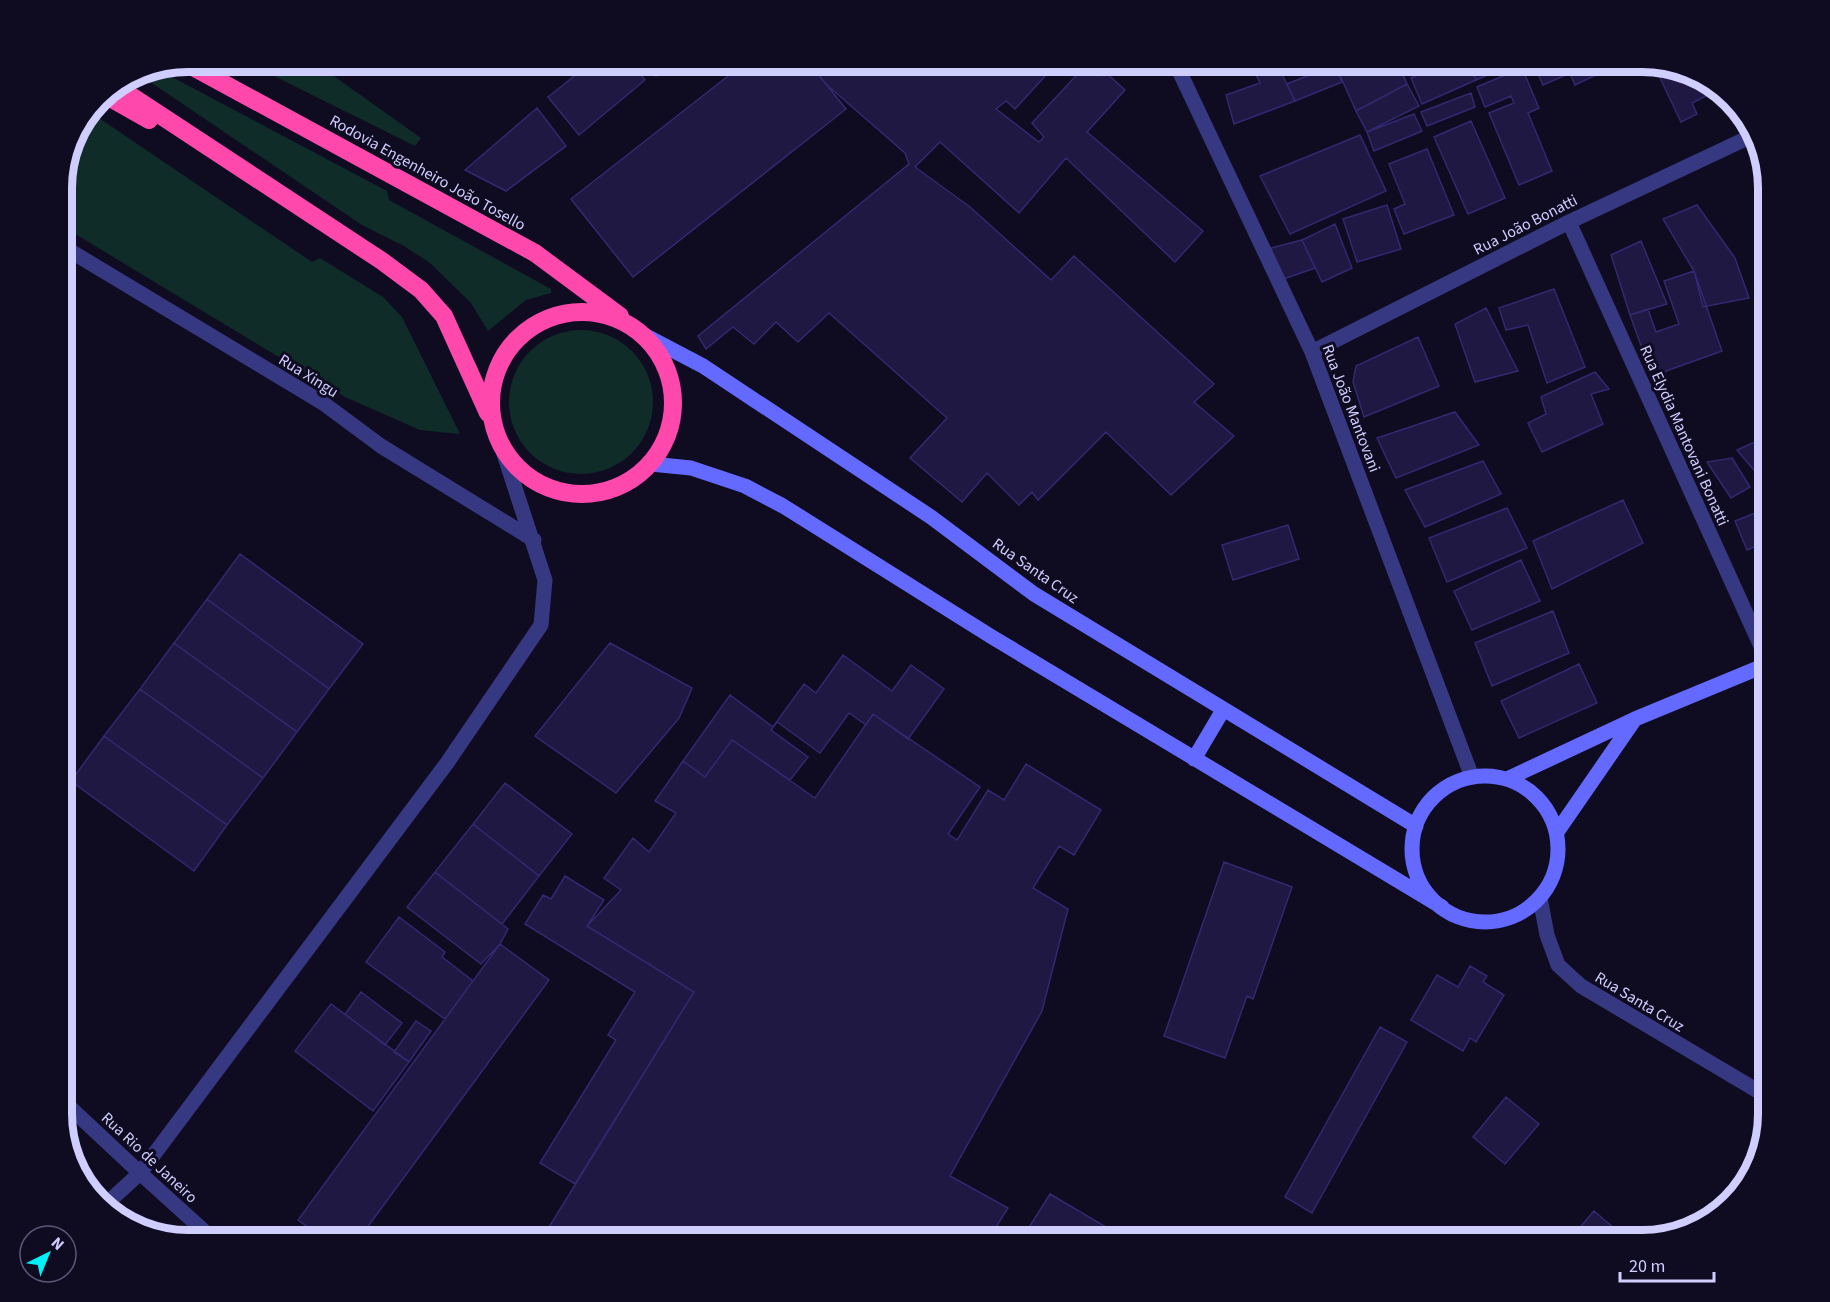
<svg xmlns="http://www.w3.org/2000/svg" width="1830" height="1302" font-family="'Source Sans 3',sans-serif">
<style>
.green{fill:#0f2c29}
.building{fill:#1e1843;stroke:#322970;stroke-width:1.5}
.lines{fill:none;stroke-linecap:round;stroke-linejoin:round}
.minor{stroke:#363882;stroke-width:15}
.tertiary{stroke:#363882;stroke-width:15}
.secondary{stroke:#646aff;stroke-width:15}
.motorway{stroke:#ff48ac;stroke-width:18}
.labels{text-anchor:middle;stroke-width:6;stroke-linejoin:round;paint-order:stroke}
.street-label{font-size:16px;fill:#d0cdff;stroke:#0f0c22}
.rim{fill:none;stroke:#d0cdff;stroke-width:8}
</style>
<rect width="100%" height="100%" fill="#0f0c22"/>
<!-- green -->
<path class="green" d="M246,62H314L421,138L415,146Z
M155,68L387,191L389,200L551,289V293L526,300L488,331L471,303L430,263L404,246L362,225L137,73Z
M90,112L312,262L320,258L383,297L402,317L460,434L420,430L345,397L62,226C62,181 62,149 90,112Z
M509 402a72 72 0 1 1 144 0a72 72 0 1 1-144 0Z"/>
<!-- building -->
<path class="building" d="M592,62H630L645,80L579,135L548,97Z
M655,62H684L677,67L656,76Z
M746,62H808L846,109L633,277L571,199Z
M808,62H1035L1047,74L1015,109L1006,101L996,109L1039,142L1044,137L1032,123L1086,65L1098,76L1103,70L1125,90L1087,132L1203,231L1175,262L1066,158L1019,213L940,142L915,167L970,207L1051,280L1074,256L1214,384L1194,402L1234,436L1171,495L1106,432L1038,500L1032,492L1019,505L987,473L962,502L910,458L947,418L829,313L798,342L776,322L754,344L733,327L706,349L698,336L909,164L905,153L827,85Z
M1257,62H1276L1295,101L1234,124L1226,95L1260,83L1251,64Z
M1307,62H1333L1342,82L1295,101L1287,84L1312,74Z
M1334,62H1381L1386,72L1400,68L1407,84L1356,111Z
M1449,62H1468L1476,80L1422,104L1411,78Z
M1468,62H1518L1476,80Z
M1533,62H1590L1596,75L1575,85L1570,73L1543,85Z
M1654,65L1719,87L1720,89L1692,103L1697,114L1681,122Z
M1522,68L1539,108L1528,113L1552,171L1519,185L1489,113L1514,103L1511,96L1485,107L1477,87Z
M1407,84L1419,106L1367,132L1356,111Z
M1471,93L1475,107L1427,126L1421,112Z
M537,108L566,146L506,191L465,170Z
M1414,114L1422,131L1374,151L1367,132Z
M1471,121L1505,198L1468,214L1434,137Z
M1360,135L1386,191L1290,234L1260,176Z
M1427,149L1454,215L1404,234L1394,209L1405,204L1389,164Z
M1387,205L1401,249L1357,262L1343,219Z
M1697,205L1735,258L1749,298L1703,307L1694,271L1663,219Z
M1335,224L1352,268L1322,282L1302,240Z
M1302,240L1315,268L1278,281L1271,248Z
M1641,241L1667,304L1630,315L1611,255Z
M1694,271L1722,351L1652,376L1630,315L1648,309L1656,332L1679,324L1664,281Z
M1554,289L1585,367L1547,383L1528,325L1506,330L1499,308Z
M1486,308L1518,371L1475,382L1455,324Z
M1418,337L1439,386L1364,417L1353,382L1356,366Z
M1595,372L1609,389L1591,394L1603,424L1542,452L1528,423L1546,414L1541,397Z
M1455,412L1479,445L1396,478L1377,438Z
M1768,436V481H1763L1737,450Z
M1732,458L1750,487L1731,498L1707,462Z
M1483,461L1501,494L1425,527L1405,490Z
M62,497L73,507L62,519Z
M1623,500L1643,543L1552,589L1533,541Z
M1507,508L1527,548L1447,582L1429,538Z
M1768,508V541L1747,550L1735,521Z
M1288,525L1299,559L1233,580L1222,545Z
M240,554L363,644L329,689L207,599Z
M1521,560L1540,601L1472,630L1454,591Z
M207,599L329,689L297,732L174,643Z
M1553,611L1569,653L1492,686L1475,643Z
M174,643L297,732L263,778L140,689Z
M610,643L692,688L679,718L616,793L535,736Z
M843,655L892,691L911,665L944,689L908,739L873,714L866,725L849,713L820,753L777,722L771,730L808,757L790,780L732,740L705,777L683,761L730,695L773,727L804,684L816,693Z
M1579,664L1597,703L1519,738L1501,701Z
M140,689L263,778L227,825L104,736Z
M873,714L980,787L948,834L957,840L988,790L1004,800L1026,764L1101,810L1074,855L1059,846L1033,888L1068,909L1042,1011L950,1176L1008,1208L988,1240H541L694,992L587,926L621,890L604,878L633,838L649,852L676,813L655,801L683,761L705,777L732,740L815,798Z
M104,736L227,825L194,871L71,781Z
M505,783L572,834L539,876L473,824Z
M473,824L539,876L502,924L435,872Z
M1224,862L1292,887L1253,999L1247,996L1225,1058L1164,1036Z
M435,872L508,929L500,944L481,964L407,907Z
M565,876L604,900L587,926L694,992L575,1184L540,1163L616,1040L608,1035L635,992L525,924L543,895L551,899Z
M62,909L73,921L62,933Z
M399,917L445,952L442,957L473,981L445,1019L366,962Z
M500,944L549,980L358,1240H326L298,1220Z
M1470,966L1487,976L1483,982L1504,995L1476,1042L1470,1038L1463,1051L1411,1020L1437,975L1458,987Z
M361,992L402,1023L385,1045L345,1014Z
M331,1004L409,1062L373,1111L295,1051Z
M416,1021L431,1031L409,1062L394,1052Z
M1380,1027L1407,1042L1312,1213L1285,1197Z
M1506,1097L1539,1124L1505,1164L1473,1137Z
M1050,1194L1128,1240H1021Z
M1594,1211L1628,1240H1569Z"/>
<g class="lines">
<!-- minor -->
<path class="minor" d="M1175,62L1312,352L1472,777
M1569,222L1768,662
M62,246L323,403L381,446L534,540
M1312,352L1569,222L1756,134
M62,1100L140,1173L104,1206"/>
<!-- tertiary -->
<path class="tertiary" d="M1540,898L1547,935L1558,965L1581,986L1768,1097
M214,1240L140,1173L447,763L541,625L545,580L502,448"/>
<!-- secondary -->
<path class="secondary" d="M642,334L703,366L931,517L1034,594L1416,826
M651,464L691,468L745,486L783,506L992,637L1442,907
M1194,759L1223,710
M1412 849a73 73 0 1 1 146 0a73 73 0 1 1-146 0Z
M1507,779L1635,719L1768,664
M1557,832L1635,719"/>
<!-- motorway -->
<path class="motorway" d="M184,62L535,253L620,316
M116,86L382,261L421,290L444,316L488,413
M103,94L149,120
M491 403a91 91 0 1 1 182 0a91 91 0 1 1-182 0Z"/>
</g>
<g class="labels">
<!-- street labels -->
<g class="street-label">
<text transform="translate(428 172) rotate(29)" y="6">Rodovia Engenheiro João Tosello</text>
<text transform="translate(1525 224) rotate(-27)" y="6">Rua João Bonatti</text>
<text transform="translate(309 375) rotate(32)" y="6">Rua Xingu</text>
<text transform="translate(1352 408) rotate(69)" y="6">Rua João Mantovani</text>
<text transform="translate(1685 435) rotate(66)" y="6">Rua Elydia Mantovani Bonatti</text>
<text transform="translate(1036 570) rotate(35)" y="6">Rua Santa Cruz</text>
<text transform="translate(1640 1001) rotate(31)" y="6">Rua Santa Cruz</text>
<text transform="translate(150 1157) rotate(43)" y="6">Rua Rio de Janeiro</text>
</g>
</g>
<!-- crop -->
<path d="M0 0H1830V1302H0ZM188 72H1642A116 116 0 0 1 1758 188V1114A116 116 0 0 1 1642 1230H188A116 116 0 0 1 72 1114V188A116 116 0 0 1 188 72Z" fill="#0f0c22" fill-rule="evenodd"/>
<path class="rim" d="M188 72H1642A116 116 0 0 1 1758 188V1114A116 116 0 0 1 1642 1230H188A116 116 0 0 1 72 1114V188A116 116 0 0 1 188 72Z"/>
<!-- north arrow -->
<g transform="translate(48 1254) rotate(43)"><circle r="28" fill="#0f0c22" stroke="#5c597a" stroke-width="1.5"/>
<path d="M0-4.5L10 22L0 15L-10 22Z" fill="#00f0f8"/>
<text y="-9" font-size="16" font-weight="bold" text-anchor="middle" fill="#d0cdff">N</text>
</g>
<!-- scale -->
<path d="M1620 1272v9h94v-9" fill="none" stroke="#d0cdff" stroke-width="3"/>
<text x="1629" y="1272" font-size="18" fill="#d0cdff" stroke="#0f0c22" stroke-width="4.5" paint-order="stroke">20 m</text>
</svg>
